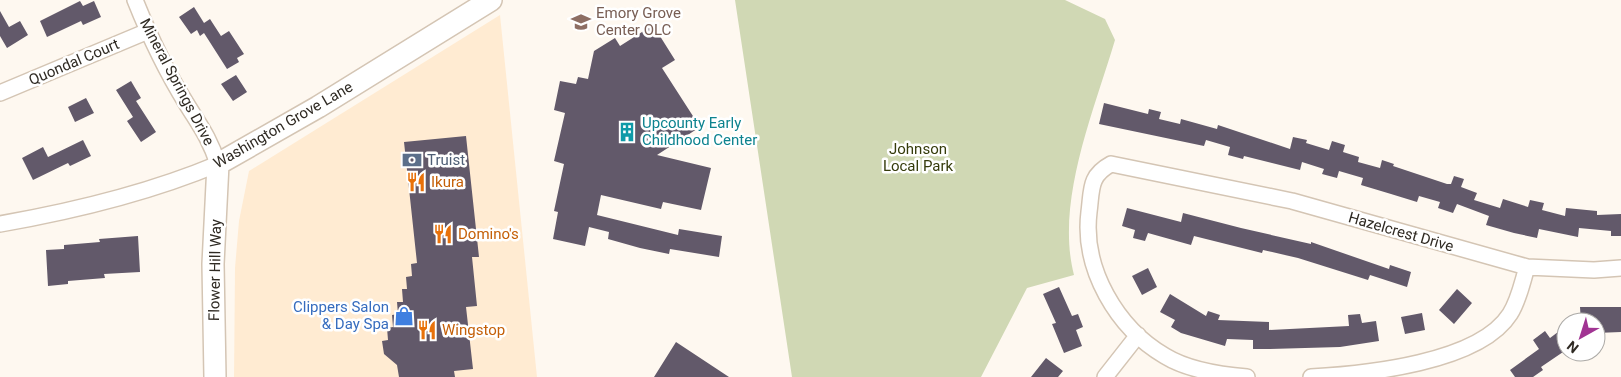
<svg xmlns="http://www.w3.org/2000/svg" width="1621" height="377" font-family="Roboto,sans-serif">
<style>
.built{fill:#ffebd2}
.green{fill:#d0d8b4}
.building{fill:#62596a}
.lines{fill:none;stroke-linecap:round;stroke-linejoin:round}
.street-casing{stroke:#d4c5b4;stroke-width:18}
.secondary-casing{stroke:#d4c5b4;stroke-width:24}
.street{stroke:#fff;stroke-width:15}
.secondary{stroke:#fff;stroke-width:21}
.labels{text-anchor:middle;stroke-width:5;stroke-linejoin:round;paint-order:stroke}
.education-label{font-size:15px;fill:#785e54;stroke:#fff;text-anchor:start}
.street-label{font-size:15px;fill:#2f2a23;stroke:#fff}
.culture-label{font-size:15px;fill:#0d838f;stroke:#fff;text-anchor:start}
.park-label{font-size:15px;fill:#353b0b;stroke:#fff}
.service-label{font-size:15px;fill:#4e5e75;stroke:#fff;text-anchor:start}
.food-label{font-size:15px;fill:#c56008;stroke:#fff;text-anchor:start}
.shop-label{font-size:15px;fill:#366cbe;stroke:#fff;text-anchor:end}
</style>
<rect width="100%" height="100%" fill="#fef8f0"/>
<!-- built -->
<path class="built" d="M500,15L537,377H234L235,268L239,221L249,171Z"/>
<!-- green -->
<path class="green" d="M735,0H1065L1105,19L1115,40C1094,111 1055,202 1074,275L1027,288L981,377H792Z"/>
<!-- building -->
<path class="building" d="M80,1L83,6L94,1L101,17L83,25L81,21L47,37L40,21Z
M194,7L204,23L210,19L221,36L229,31L244,54L237,58L239,62L227,69L204,33L200,36L197,30L191,34L179,17Z
M0,11L9,27L20,21L28,35L7,48L0,36Z
M653,25L675,60L662,68L700,127L657,155L711,168L701,210L663,202L661,209L601,195L597,215L678,235L679,229L722,236L719,257L670,249L669,254L640,248L608,239L609,232L589,227L585,246L553,239L558,212L554,211L564,164L554,161L565,113L554,110L560,81L576,84L578,77L588,79L594,51L615,38L620,46Z
M236,75L247,92L233,101L221,84Z
M131,81L141,98L136,101L156,132L141,142L127,121L133,117L116,90Z
M86,98L94,113L75,122L68,107Z
M1104,103L1148,114L1149,109L1161,112L1159,119L1180,124L1181,119L1217,129L1218,125L1290,149L1293,137L1307,140L1306,143L1329,150L1332,141L1345,145L1343,152L1359,157L1358,162L1380,168L1382,160L1394,164L1393,166L1447,184H1451L1454,176L1464,179L1461,187L1477,193L1474,200L1500,208L1503,199L1528,207L1530,200L1544,203L1542,210L1565,216L1566,208L1597,211V215L1621,214V236H1611V231L1579,228L1578,237L1539,229L1537,238L1514,233L1486,225L1489,216L1457,204L1453,213L1438,208L1440,202L1419,196L1417,202L1391,194L1361,185L1363,178L1339,171L1337,178L1322,174L1324,169L1302,162L1300,170L1244,156L1243,159L1228,155L1230,147L1206,140L1204,146L1099,124Z
M466,136L479,257H472L477,306L466,307L473,369L454,371L455,377H399L397,365L384,354L382,341L388,340L387,328L393,327L392,315L398,314L397,302H403L402,289H407L406,277L412,276L411,264L417,263L404,142Z
M83,140L91,156L70,166L68,163L33,180L22,158L43,147L48,157Z
M1127,208L1181,222L1183,213L1241,228L1311,244V242L1389,269L1390,265L1411,272L1407,287L1370,275L1368,280L1298,258L1263,250L1262,253L1194,236L1191,245L1148,233L1145,241L1133,238L1135,230L1122,226Z
M138,236L140,272L104,274L105,278L68,281V284L48,286L46,250L64,249V245L100,242L99,239Z
M1148,268L1157,287L1142,295L1132,276Z
M1059,287L1072,316L1078,314L1083,327L1076,330L1082,346L1064,353L1052,324L1056,323L1043,294Z
M1457,289L1472,303L1454,324L1439,310Z
M1170,294L1206,316L1208,311L1220,315L1218,320L1269,322V330L1349,326L1348,315L1360,314L1362,323L1376,321L1379,341L1340,347L1268,349H1253V340L1227,339L1225,346L1181,333L1171,327L1175,320L1160,312Z
M1580,307H1621V332L1596,333V322H1581Z
M1422,313L1425,330L1405,334L1401,317Z
M1566,326V350L1541,367L1543,370L1533,377H1515L1510,370L1539,349L1533,340L1545,331L1550,338Z
M676,342L729,377H654Z
M1046,358L1063,371L1058,377H1031Z"/>
<g class="lines">
<defs>
<path id="street" d="M0,93L148,31
M0,224C74,211 149,193 218,164C209,137 200,126 186,103C166,71 149,35 135,0
M1105,377L1138,335
M1247,377C1221,375 1188,370 1165,356C1117,328 1082,269 1089,212C1092,189 1089,176 1111,164L1292,201L1527,267L1594,270L1621,268
M1311,377C1365,374 1479,363 1510,314C1519,300 1522,283 1527,267"/>
<path id="secondary" d="M215,377L213,264L218,164L318,107L491,0"/>
</defs>
<!-- street casing -->
<use href="#street" class="street-casing"/>
<!-- secondary casing -->
<use href="#secondary" class="secondary-casing"/>
<!-- street -->
<use href="#street" class="street"/>
<!-- secondary -->
<use href="#secondary" class="secondary"/>
</g>
<!-- icons -->
<defs>
<symbol id="school-bare" viewBox="-9 -9 18 18"><path d="M0-5L7-2L0 1L-7-2ZM-4 1L0 2.5L4 1V4Q0 6-4 4Z" fill="#8d6e63" stroke="#fff" stroke-width="2.5" paint-order="stroke"/></symbol>
<symbol id="building-bare" viewBox="-9 -9 18 18"><path d="M-4-6H4V6H1V3H-1V6H-4ZM-2.5-4.3h1.7v1.8h-1.7ZM.8-4.3h1.7v1.8H.8ZM-2.5-1h1.7V.8h-1.7ZM.8-1h1.7V.8H.8Z" fill="#0f9aa8" stroke="#fff" stroke-width="2.5" paint-order="stroke"/></symbol>
<symbol id="bank-bare" viewBox="-9 -9 18 18"><path d="M-6-4H6V4H-6ZM0-2.3a2.3 2.3 0 1 0 0 4.6a2.3 2.3 0 1 0 0-4.6Z" fill="#5c6f8a" stroke="#fff" stroke-width="2.5" paint-order="stroke"/></symbol>
<symbol id="restaurant-bare" viewBox="-9 -9 18 18"><path d="M-5-6h1v4h1v-4h1v4h1v-4h1v5L-1.5 .5V6h-2V.5L-5-1ZM5-6V6H3V1.5H1.5Q1.5-4 5-6Z" fill="#e8710a" stroke="#fff" stroke-width="2.5" paint-order="stroke"/></symbol>
<symbol id="shop-bare" viewBox="-9 -9 18 18"><path d="M-5-2.5h2.3a2.7 3.5 0 0 1 5.4 0H5L5.5 6h-11ZM-1.5-2.5h3a1.5 2.3 0 0 0-3 0Z" fill="#3f7fe0" stroke="#fff" stroke-width="2.5" paint-order="stroke"/></symbol>
</defs>
<g fill-rule="evenodd">
<use href="#school-bare" x="567" y="8" width="28" height="28"/>
<use href="#building-bare" x="613" y="118" width="28" height="28"/>
<use href="#bank-bare" x="398" y="146" width="28" height="28"/>
<use href="#restaurant-bare" x="402" y="168" width="28" height="28"/>
<use href="#restaurant-bare" x="429" y="220" width="28" height="28"/>
<use href="#shop-bare" x="390" y="302" width="28" height="28"/>
<use href="#restaurant-bare" x="413" y="316" width="28" height="28"/>
</g>
<g class="labels">
<!-- education labels -->
<g class="education-label">
<text x="596" y="18">Emory Grove<tspan x="596" dy="17">Center OLC</tspan></text>
</g>
<!-- street labels -->
<g class="street-label">
<text transform="translate(74 62) rotate(-23)" y="5">Quondal Court</text>
<text transform="translate(177 82) rotate(62)" y="5">Mineral Springs Drive</text>
<text transform="translate(283 125) rotate(-30)" y="5">Washington Grove Lane</text>
<text transform="translate(1401 232) rotate(16)" y="5">Hazelcrest Drive</text>
<text transform="translate(215 270) rotate(-89)" y="5">Flower Hill Way</text>
</g>
<!-- culture labels -->
<g class="culture-label">
<text x="642" y="128">Upcounty Early<tspan x="642" dy="17">Childhood Center</tspan></text>
</g>
<!-- park labels -->
<g class="park-label">
<text x="918" y="154">Johnson<tspan x="918" dy="17">Local Park</tspan></text>
</g>
<!-- service labels -->
<g class="service-label">
<text x="427" y="165">Truist</text>
</g>
<!-- food labels -->
<g class="food-label">
<text x="431" y="187">Ikura</text>
<text x="458" y="239">Domino's</text>
<text x="442" y="335">Wingstop</text>
</g>
<!-- shop labels -->
<g class="shop-label">
<text x="389" y="312">Clippers Salon<tspan x="389" dy="17">&amp; Day Spa</tspan></text>
</g>
</g>
<!-- north arrow -->
<g transform="translate(1581 337) rotate(219)"><circle r="24" fill="#ffffff" stroke="#acaaa7"/>
<path d="M0-4L9 19L0 12L-9 19Z" fill="#a13493"/>
<text y="-8" font-size="14" font-weight="bold" text-anchor="middle" fill="#2f2a23">N</text>
</g>
</svg>
